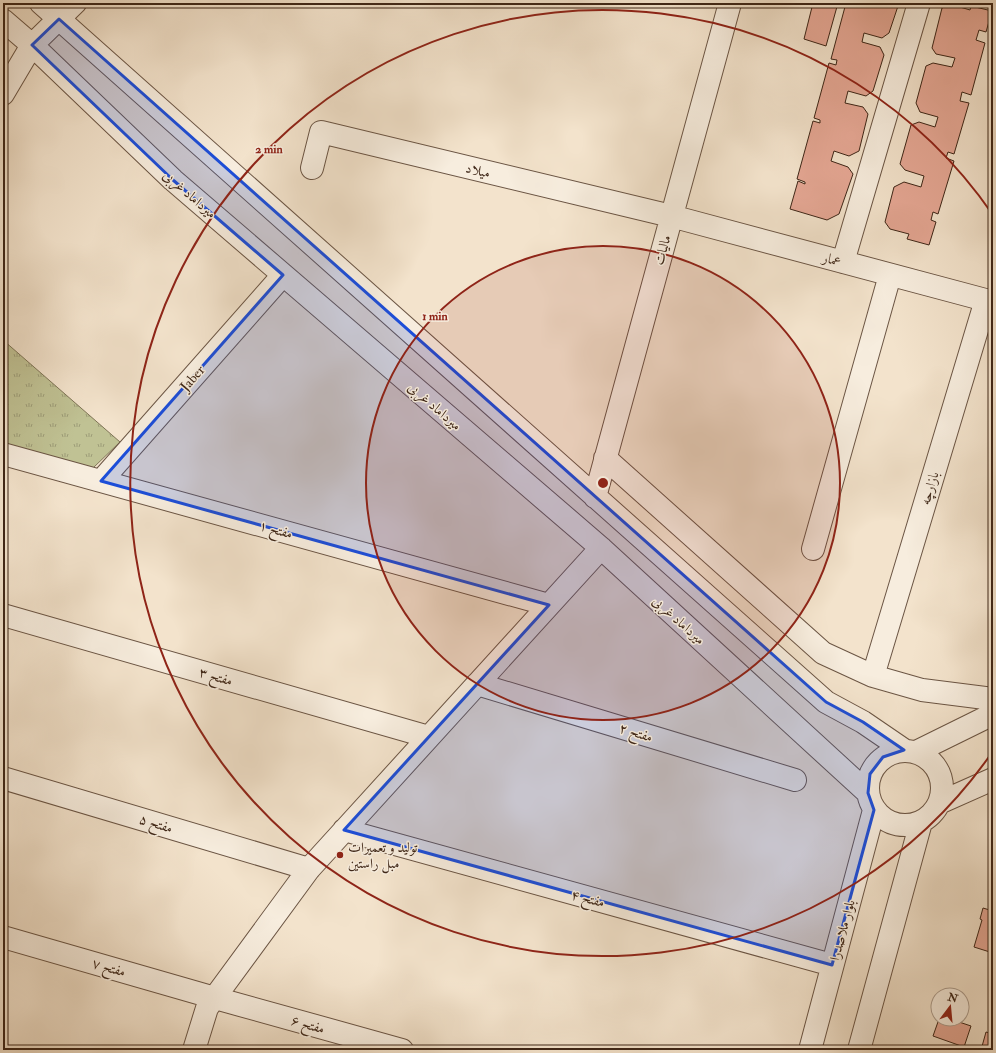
<svg xmlns="http://www.w3.org/2000/svg" width="996" height="1053" font-family="'IM FELL Double Pica',Amiri,serif">
<style>
.grass{fill:url(#grass-tufts);stroke:#7f7456}
.building{fill:#e5a794;stroke:#3e2617}
.lines{fill:none;stroke-linecap:round;stroke-linejoin:round}
.minor-casing{stroke:#6b5544;stroke-width:24}
.minor{stroke:#f7edde;stroke-width:22}
.marked{fill:#1d4ed8;fill-opacity:0.2;stroke:#1d4ed8;stroke-width:3;stroke-linejoin:round}
.ring{fill:none;stroke:#8f2418;stroke-width:2}
.poi-dot{fill:#8f2418;stroke:#f7edde;stroke-width:1.5}
.labels{text-anchor:middle;stroke-width:3;stroke-linejoin:round;paint-order:stroke}
.street-label{font-size:14px;fill:#3e2617;stroke:#f7edde}
.poi-label{font-size:14px;fill:#3e2617;stroke:#f7edde;text-anchor:start}
.centre{fill:#8f2418;stroke:#f7edde;stroke-width:2}
.ring-label{font-size:12px;text-anchor:middle;font-weight:bold;fill:#8f2418;stroke:#f7edde;stroke-width:3;stroke-linejoin:round;paint-order:stroke}
</style>
<defs>
<pattern id="grass-tufts" width="24" height="20" patternUnits="userSpaceOnUse"><rect width="24" height="20" fill="#c0c294"/><path d="M3 7l-1-3M5 7V3M7 7l1-3M15 17l-1-3M17 17v-4M19 17l1-3" fill="none" stroke="#9d9d78"/></pattern>
</defs>
<rect width="100%" height="100%" fill="#f3e3cc"/>
<filter id="stains"><feTurbulence type="fractalNoise" baseFrequency=".005" numOctaves="4"/><feColorMatrix values="0 0 0 0 .2 0 0 0 0 .09 0 0 0 0 .02 0 0 0 .5 -.17"/></filter>
<radialGradient id="worn" r=".72"><stop offset=".6" stop-color="#630" stop-opacity="0"/><stop offset="1" stop-color="#630" stop-opacity=".3"/></radialGradient>
<!-- grass -->
<path class="grass" d="M3,340L120,442L93,468L3,444Z"/>
<!-- building -->
<path class="building" d="M813,3H838L826,46L804,39Z
M846,3L853,5V3H899L889,33L882,38L864,33L862,42L880,47L884,55L873,91L866,96L848,91L845,103L863,107L868,114L859,151L849,156L834,151L831,161L848,167L853,174L839,214L827,220L790,209L798,181L805,184V182L797,179L813,121L820,123V120L814,118L829,63L836,65L837,60L831,59Z
M950,4L970,10L971,6L992,11L986,32L979,30L976,40L985,43L971,95L962,92L960,101L969,103L954,154L948,152L946,158L954,161L938,214L933,212L931,220L936,222L929,245L907,239L909,234L890,229L885,222L894,187L904,182L921,187L924,176L905,170L900,164L911,125L919,122L935,127L938,117L920,112L916,103L926,66L933,63L952,67L955,58L936,54L932,48L942,8Z
M983,908L993,911V953L974,947L982,920L980,919Z
M993,998V1009L990,1008Z
M939,1019H950L971,1026L964,1047L933,1036Z
M986,1032L993,1034V1050H981Z"/>
<g class="lines">
<defs>
<path id="minor" d="M41,3L826,702L863,722L904,750
M3,20L32,45L173,180L601,548L868,793
M3,94L32,45L75,3
M312,168L321,132L671,216L993,302
M843,262L919,3
M3,454L549,605
M605,458L823,653L873,676L922,690L993,699
M101,481L283,275
M595,497L730,3
M813,549L890,275
M3,615L429,737
M873,676L986,300
M477,684L795,780
M868 788a37 37 0 1 1 74 0a37 37 0 1 1-74 0Z
M916,752L993,714
M3,778L309,869
M939,803L993,779
M344,830L832,965
M3,937L215,998L402,1050
M194,1050L207,1008L309,869L601,548
M810,1050L874,810
M859,1050L921,822"/>
</defs>
<!-- minor casing -->
<use href="#minor" class="minor-casing"/>
<!-- minor -->
<use href="#minor" class="minor"/>
</g>
<!-- marked area -->
<path class="marked" d="M59,19L826,702L863,722L904,750L883,757L870,774L868,793L874,810L832,965L344,830L549,605L101,481L283,275L173,180L32,45Z"/>
<!-- distance rings -->
<circle cx="603" cy="483" r="237" fill="#8f2418" fill-opacity=".12"/>
<g class="ring">
<circle cx="603" cy="483" r="237"/>
<path d="M993 751A473 473 0 1 1 993 215"/>
</g>
<!-- markers -->
<circle class="poi-dot" cx="340" cy="855" r="4"/>
<g class="labels">
<!-- street labels -->
<g class="street-label">
<text transform="translate(478 170) rotate(13)" y="5">میلاد</text>
<text transform="translate(190 194) rotate(41)" y="5">میرداماد غربی</text>
<text transform="translate(662 250) rotate(-75)" y="5">مالیات</text>
<text transform="translate(832 259) rotate(15)" y="5">عمار</text>
<text transform="translate(192 378) rotate(-49)" y="5">Jaber</text>
<text transform="translate(435 406) rotate(41)" y="5">میرداماد غربی</text>
<text transform="translate(929 488) rotate(-73)" y="5">بازارچه</text>
<text transform="translate(276 529) rotate(16)" y="5">مفتح ۱</text>
<text transform="translate(679 620) rotate(42)" y="5">میرداماد غربی</text>
<text transform="translate(216 676) rotate(16)" y="5">مفتح ۳</text>
<text transform="translate(636 732) rotate(17)" y="5">مفتح ۲</text>
<text transform="translate(156 823) rotate(17)" y="5">مفتح ۵</text>
<text transform="translate(588 898) rotate(15)" y="5">مفتح ۴</text>
<text transform="translate(842 930) rotate(-75)" y="5">بلوار ملاصدرا</text>
<text transform="translate(109 967) rotate(16)" y="5">مفتح ۷</text>
<text transform="translate(308 1024) rotate(16)" y="5">مفتح ۶</text>
</g>
<!-- poi labels -->
<g class="poi-label">
<text x="348" y="852">تولید و تعمیرات<tspan x="348" dy="16">مبل راستین</tspan></text>
</g>
</g>
<circle cx="603" cy="483" r="6" class="centre"/>
<g class="ring-label">
<text x="269" y="153">2 min</text>
<text x="435" y="320">1 min</text>
</g>
<!-- margin -->
<rect width="996" height="1053" fill="none" stroke="#f3e3cc" stroke-width="16"/>
<rect x="4" y="4" width="988" height="1045" fill="none" stroke="#3e2617" stroke-width="2"/>
<rect x="8" y="8" width="980" height="1037" fill="none" stroke="#3e2617"/>
<!-- north arrow -->
<g transform="translate(950 1007) rotate(16)"><circle r="19" fill="#f7edde" stroke="#ad9d8e"/>
<path d="M0-3L7 15L0 10L-7 15Z" fill="#8f2418"/>
<text y="-6" font-size="11" font-weight="bold" text-anchor="middle" fill="#3e2617">N</text>
</g>
<rect width="100%" height="100%" filter="url(#stains)"/>
<rect width="100%" height="100%" fill="url(#worn)"/>
</svg>
